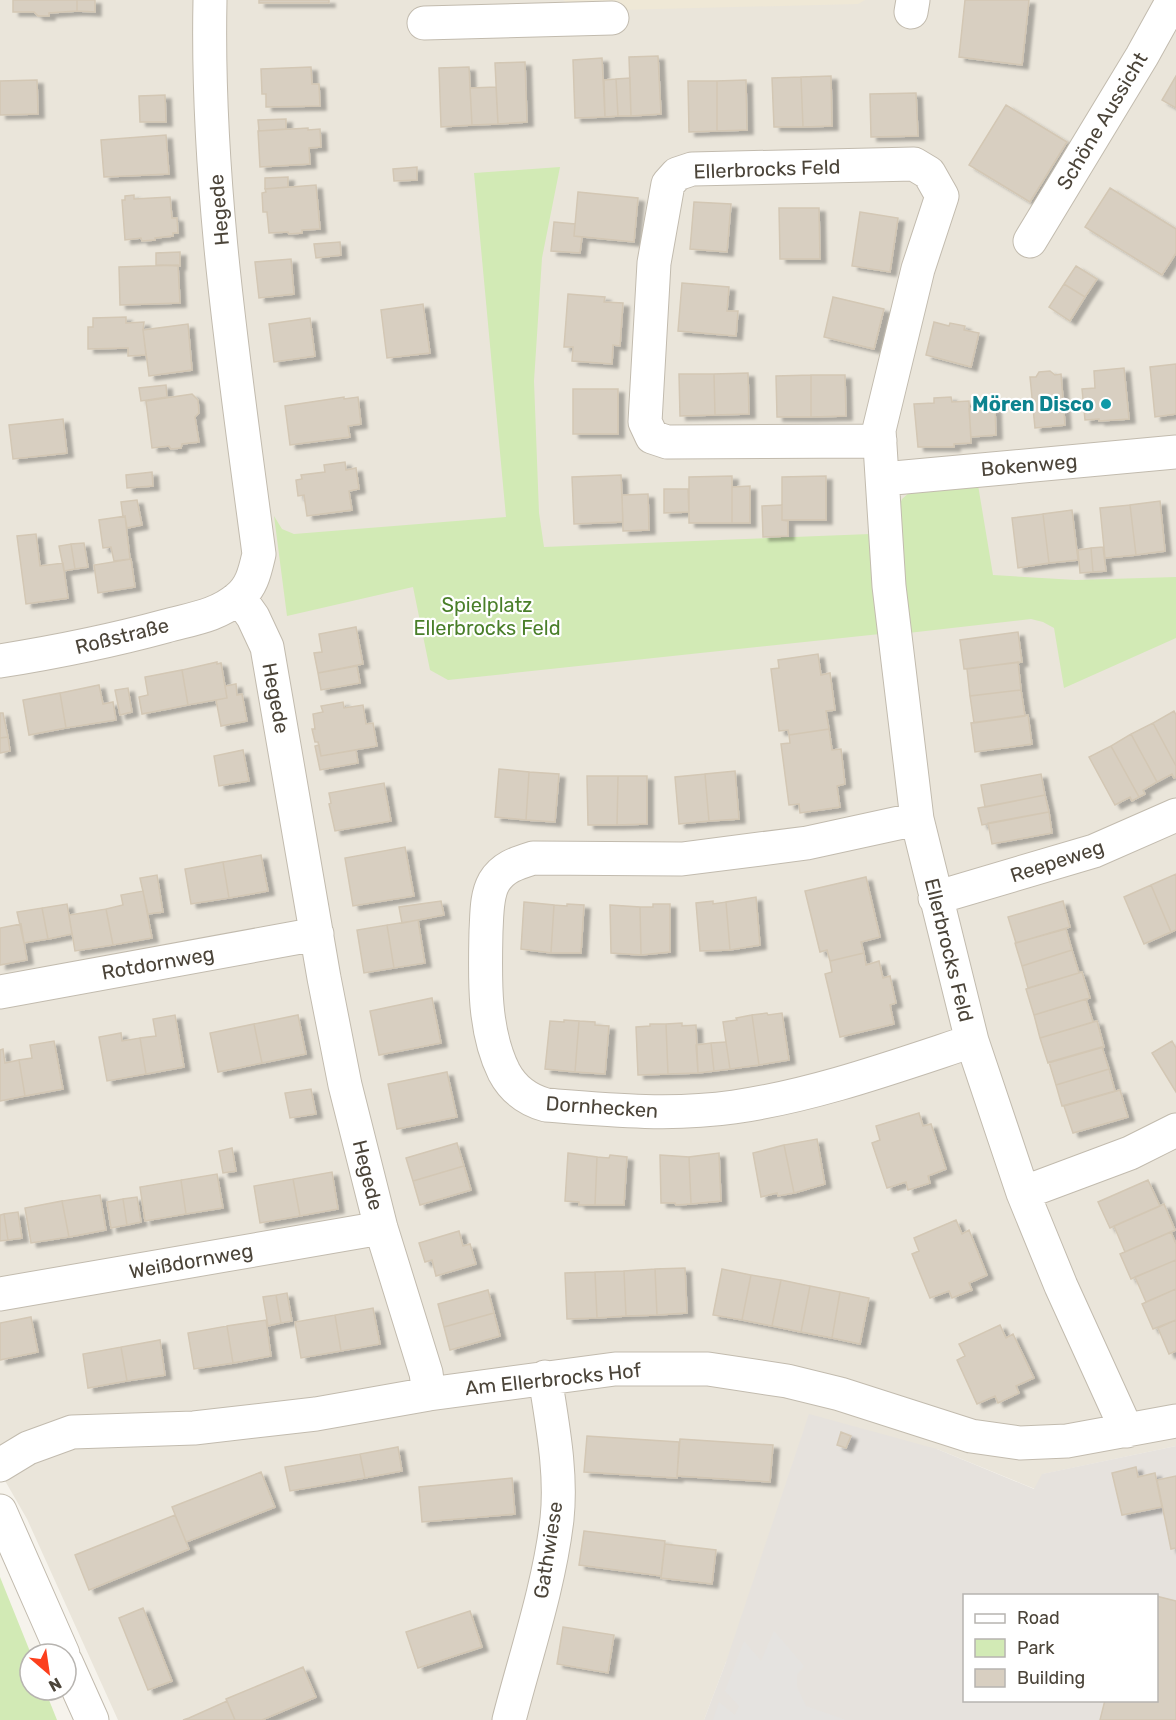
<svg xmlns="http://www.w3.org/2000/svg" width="1176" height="1720" font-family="Rubik,sans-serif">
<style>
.residential{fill:#eae5da}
.industrial{fill:#e6e2dd;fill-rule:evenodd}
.education{fill:#efe8d6}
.green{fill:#d2eab5}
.parking{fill:#e5e3e0}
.building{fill:#d8cfc1;stroke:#d3c7b4;stroke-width:1.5;filter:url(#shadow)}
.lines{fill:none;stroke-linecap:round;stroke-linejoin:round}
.minor-casing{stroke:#c2bbae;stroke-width:35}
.minor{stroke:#fff;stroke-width:33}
.culture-dot{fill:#0f9aa8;stroke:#fff;stroke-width:2}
.labels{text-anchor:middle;stroke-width:4.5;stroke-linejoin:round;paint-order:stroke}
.street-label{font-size:20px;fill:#4b4439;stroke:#fff}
.culture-label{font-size:20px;font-weight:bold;fill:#0d838f;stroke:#fff;text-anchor:end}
.park-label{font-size:20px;fill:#4a7f2a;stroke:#fff}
</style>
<defs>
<filter id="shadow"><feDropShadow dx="6" dy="4" stdDeviation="1.5" flood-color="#0004"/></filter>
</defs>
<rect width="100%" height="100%" fill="#f6f3ec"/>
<!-- residential -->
<path class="residential" d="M0,0H1176V1446L1043,1474L1035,1489L937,1449L726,1662L704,1720H118L27,1519L0,1472Z"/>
<!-- industrial -->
<path class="industrial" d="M809,1414L937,1449L1034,1489L1042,1474L1176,1446V1720H704L726,1662ZM964,1596H1156V1700H964Z"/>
<!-- education -->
<path class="education" d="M563,0H865L858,4L579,11Z"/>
<!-- green -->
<path class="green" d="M560,167L542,258L534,381L539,513L544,547L870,534L880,634L448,680L430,670L413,587L287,616L274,516L282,529L294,534L506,517L474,173Z
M978,485L993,575L1076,580L1176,577V638L1064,688L1054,628L1043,622L1031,619L908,633L898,509L902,499L910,492Z
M0,1577L31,1654L30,1690H45L57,1720H0Z"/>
<!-- parking -->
<path class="parking" d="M774,1631L804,1666L797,1675V1687L806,1706L846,1720H713L719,1702L735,1715L739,1706L725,1691L744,1641L761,1661Z"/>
<!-- building -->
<path class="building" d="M13,0H77V11L49,13V16H38L34,12H13Z
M77,0H95V12L77,11Z
M259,0H329V3H259Z
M965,0H1029L1022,65L959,57Z
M658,56L661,114L631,116L629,57Z
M602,58L605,117L575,118L573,60Z
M525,62L527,122L498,124L495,63Z
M311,67L312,84H319L320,106L266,107V94H262L261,69Z
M469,67L472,125L441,127L439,68Z
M831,76L832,126L803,127L801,77Z
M1176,76V108L1162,100Z
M801,77L803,127H774L772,78Z
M630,78L631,116H618L616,79Z
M616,79L618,116L605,117L604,80Z
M37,80L38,114L0,115V81Z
M746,80L747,130L717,131V81Z
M688,81H717V131L689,132Z
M496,87L498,124L472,125L470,88Z
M916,93L918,136L871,137L870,94Z
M165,95L166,122H140L139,96Z
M1006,105L1067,142L1030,202L969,165Z
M286,119V129L259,131L258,120Z
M308,128V130L320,129L321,147L309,148L310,164L260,167L258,131Z
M166,135L169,174L104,177L101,140Z
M417,167V180L394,181L393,169Z
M288,177V187L265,189V178Z
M316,185L320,229L302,230V233L289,234L288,232L269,233L267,212H263L262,193L266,192L265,189Z
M1110,188L1176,229V253L1162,275L1085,227Z
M578,192L638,198L634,242L574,236Z
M134,195V199L170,197L172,218H177L178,233H173V236L155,238V240L142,241L141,238L125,240L122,200H125V196Z
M694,202L731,204L727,252L690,249Z
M779,208H819L820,259H780Z
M860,212L898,218L890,272L852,266Z
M554,222L575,224L574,236L582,237L580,253L551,251Z
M340,242L341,255L316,258L314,244Z
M180,252V266L156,265V253Z
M291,259L294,294L259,298L255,262Z
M178,265L180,303L120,305L119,267Z
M1076,266L1097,279L1085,297L1064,284Z
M682,283L729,287L727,311H738L736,336L678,331Z
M1064,284L1085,297L1070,321L1049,307Z
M568,294L605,297L604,302L623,303L620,346L613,345L612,364L572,361L573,347H564Z
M833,297L884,309L874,349L824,337Z
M423,304L430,353L387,358L381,310Z
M126,317V323L144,322L143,330L146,355L128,356V348L88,349V327H93V318Z
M310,318L315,356L274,362L269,324Z
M934,322L949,326L950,323L965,326L964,330L979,333L971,367L926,355Z
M188,324L192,370L149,376L143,330Z
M1176,364V414L1155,417L1150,367Z
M1124,368L1129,419L1099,421V419L1085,420L1082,389L1095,388L1094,371Z
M1050,371L1055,375L1061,374L1065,425L1035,428L1030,377H1036L1039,372Z
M748,373L749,414L715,415L714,374Z
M679,374H714L715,415L680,416Z
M811,375H845L846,416L811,417Z
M811,375V417H777L776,376Z
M166,385L167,397L141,401L139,388Z
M573,389H618V434H573Z
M192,394L198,400L199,413L195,417L199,442L182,444L181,448L171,449L169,446L152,448L146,401Z
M344,397V399L358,397L361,424L348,426L350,437L290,445L285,406Z
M951,397L952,402L969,401L971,443L954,444V447H918L914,404L934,403V398Z
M995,408L996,435L971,437L969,409Z
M63,419L67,453L13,459L9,425Z
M345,462L346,470L356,468L359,489L349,491L352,510L307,516L304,495L298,496L296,480L302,479L301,475L325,472L324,465Z
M152,472L153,486L127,488L126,475Z
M621,475L623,522L574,524L572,477Z
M732,476V523H689V477Z
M826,476V520H782V477Z
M750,486V523H732V487Z
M664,489H688L689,512L664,513Z
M648,494L649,530L623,531L622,495Z
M137,500L142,525L127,528L125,516L123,517L121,502Z
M1160,501L1165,551L1136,555L1130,505Z
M782,505V520L788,521V536L763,537L762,506Z
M1130,505L1136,555L1105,558L1100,508Z
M1072,510L1078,560L1049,563L1043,514Z
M1043,514L1049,563L1018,568L1012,518Z
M125,516L130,559L114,561L111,547L103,548L99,520Z
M36,534L40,566L63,563L68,598L26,604L17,536Z
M84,543L88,567L75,569L71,544Z
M71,544L75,569L64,571L59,546Z
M1103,547L1106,571L1093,572L1091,548Z
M1091,548L1093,572L1080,573L1078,550Z
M131,559L135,587L98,593L94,565Z
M356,627L363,664L318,673L314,653L322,652L319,634Z
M1018,632L1022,662L964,669L960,640Z
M818,654L821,675L830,673L835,710L826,711L829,729L789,735L788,730L779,731L771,669L779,668L778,660Z
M217,662V664L221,663L227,698L188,705L182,670Z
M1018,662L1021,690L970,696L967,669Z
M357,666L360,683L321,690L318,673Z
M182,670L188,705L142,714L139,697L148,695L145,677Z
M236,684L237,695L242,694L247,721L221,726L216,700L227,698L225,686Z
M99,685L103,704L113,702L116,720L66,728L60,693Z
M128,688L132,712L120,715L115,690Z
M1021,690L1025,716L974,723L970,696Z
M60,693L66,728L29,735L23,700Z
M343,702L344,708L363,705L366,724L373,723L377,746L321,756L318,742H315L312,729H315L313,714L323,712L321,706Z
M1174,711L1176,715V766L1153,723Z
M0,713H3L8,737L0,738Z
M1028,715L1032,744L975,752L971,723Z
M1153,723L1176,766V777L1174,778L1172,774L1157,782L1131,734Z
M829,729L832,750L841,749L845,784L837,786L840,807L800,813L799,804L789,805L781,744L790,743L789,735Z
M1131,734L1157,782L1143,790L1145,794L1139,797L1111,746Z
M8,737L10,751L0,753V738Z
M319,745L321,756L356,750L358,763L320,770L315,746Z
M1111,746L1139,797L1132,801L1130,797L1115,805L1089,757Z
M243,750L249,781L219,786L214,756Z
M499,769L529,772L526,820L495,817Z
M735,771L739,819L709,821L705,774Z
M529,772L559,774L555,822L526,820Z
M705,774L709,821L679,824L675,777Z
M1041,774L1045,795L985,807L981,785Z
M587,776H618L617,825H588Z
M618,776H647V824L617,825Z
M384,783L391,821L335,831L329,804L331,803L329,793Z
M1045,795L1049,812L982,825L978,808Z
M1049,812L1052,833L992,844L988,823Z
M405,847L414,896L353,906L345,858Z
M261,855L268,891L229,898L223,862Z
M223,862L229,898L191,904L185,869Z
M1176,874V930L1171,932L1151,885Z
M157,875L163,912L148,914L140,878Z
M866,877L880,937L861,942L864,953L830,961L827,950L820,952L805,891Z
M1151,885L1171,932L1144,944L1124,897Z
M143,891L152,938L113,945L106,909L123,905L121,895Z
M756,897L760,945L730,950L726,902Z
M441,901L444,915L402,923L399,907Z
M713,901V904L726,902L730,950L700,951L696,903Z
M1063,901L1070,927L1016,943L1008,917Z
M524,902L554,905L551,953L521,949Z
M67,904L72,934L48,939L42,908Z
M567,904L584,905L581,953H551L554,905L567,906Z
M653,904H670V952L641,955L640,907H653Z
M610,905L640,907L641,955L611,953Z
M42,908L48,939L24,943L17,912Z
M106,909L113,945L75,951L69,915Z
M418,920L425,963L394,968L387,925Z
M21,924L27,960L0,965V928Z
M387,925L394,968L364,973L357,930Z
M1066,929L1072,950L1022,966L1015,943Z
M1072,950L1079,973L1028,988L1022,966Z
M864,953L866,965L879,961L883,978L890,976L896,1003L890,1005L894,1024L840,1037L825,974L832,972L830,961Z
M1082,972L1090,998L1034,1015L1026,989Z
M432,998L441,1043L379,1055L370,1011Z
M1086,999L1093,1022L1040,1038L1034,1015Z
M767,1013L768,1015L782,1013L789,1060L759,1065L752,1015Z
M175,1015L184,1067L146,1074L140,1038L156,1036L153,1019Z
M298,1015L306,1054L262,1063L254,1024Z
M752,1015L759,1065L730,1069L723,1022L737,1020L736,1018Z
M564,1020L579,1021L575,1072L545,1069L550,1021L564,1022Z
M579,1021L595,1022V1025L609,1026L605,1074L575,1072Z
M1097,1021L1104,1047L1048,1063L1040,1038Z
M682,1023V1026L696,1025L698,1073L668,1074L666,1024Z
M254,1024L262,1063L218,1072L210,1033Z
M650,1024H666L668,1074L638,1075L636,1027L650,1026Z
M121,1033L122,1041L140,1038L146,1074L107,1081L99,1037Z
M54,1041L63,1089L25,1096L19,1060L32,1058L30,1045Z
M1172,1041L1176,1048V1092L1152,1053Z
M726,1042L730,1069L714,1071L711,1043Z
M711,1043L714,1071L698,1073L696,1045Z
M1102,1047L1109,1069L1056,1085L1049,1062Z
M3,1049L5,1063L19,1060L25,1096L0,1101V1050Z
M1109,1069L1115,1091L1062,1106L1056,1085Z
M447,1072L457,1117L397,1129L388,1084Z
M311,1089L316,1114L290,1118L285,1093Z
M1120,1090L1128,1117L1073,1133L1064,1106Z
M919,1113L923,1126L931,1124L946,1169L928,1176L930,1183L908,1190L906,1182L887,1188L872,1143L880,1140L876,1126Z
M817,1139L825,1184L794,1193L784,1145Z
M457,1143L464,1166L413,1181L406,1158Z
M784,1145L794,1193L778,1196L777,1193L761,1197L753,1153Z
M232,1148L236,1171L223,1173L219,1151Z
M568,1153L597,1157L595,1205H579V1202L565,1201Z
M719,1153L721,1201L691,1204L689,1157Z
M610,1155L627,1157L624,1205H595L597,1157L609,1158Z
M660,1155L689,1157L691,1204L676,1205L675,1203H661Z
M464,1166L471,1190L420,1205L413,1181Z
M332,1172L338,1209L300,1216L293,1179Z
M217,1174L223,1208L186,1214L181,1180Z
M293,1179L300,1216L260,1223L254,1186Z
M181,1180L186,1214L145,1221L140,1187Z
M1148,1180L1160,1206L1110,1228L1098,1202Z
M100,1195L106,1230L69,1237L62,1201Z
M137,1197L141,1222L127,1225L123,1199Z
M123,1199L127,1225L111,1228L107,1202Z
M62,1201L69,1237L31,1243L25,1208Z
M1164,1204L1175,1230L1125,1252L1114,1226Z
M18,1212L22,1238L8,1240L4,1214Z
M4,1214L8,1240L0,1241V1215Z
M956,1220L962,1234L969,1230L987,1275L969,1283L972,1290L952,1298L949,1291L930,1298L912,1254L919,1251L914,1238Z
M459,1231L463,1246L470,1244L476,1264L436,1276L432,1260L425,1262L419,1243Z
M1171,1232L1176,1244V1260L1131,1279L1120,1254Z
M1176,1260V1289L1146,1302L1135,1277Z
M685,1268L687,1313L657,1315L655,1269Z
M655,1269L657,1315L626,1316L624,1271Z
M722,1269L751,1275L742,1320L713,1315Z
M624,1271L626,1316L597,1318L595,1272Z
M595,1272L597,1318L567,1319L565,1273Z
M751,1275L781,1280L772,1326L742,1320Z
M781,1280L810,1286L801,1332L772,1326Z
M810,1286L840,1292L832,1338L801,1332Z
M1176,1289V1320L1153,1329L1142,1304Z
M488,1290L494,1313L444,1327L438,1304Z
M840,1292L869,1298L860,1344L832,1338Z
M287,1293L292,1321L281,1323L276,1295Z
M276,1295L281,1323L268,1326L263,1297Z
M373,1308L380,1344L341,1351L335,1315Z
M494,1313L500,1336L450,1350L444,1327Z
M335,1315L341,1351L301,1358L295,1322Z
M31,1317L38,1352L0,1360V1323Z
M266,1320L271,1356L233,1363L227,1326Z
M1176,1320V1351L1169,1354L1158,1328Z
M1000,1325L1006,1338L1013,1334L1034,1378L1016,1386L1019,1393L998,1403L995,1396L977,1404L957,1360L965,1356L959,1344Z
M227,1326L233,1363L194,1369L188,1333Z
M160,1340L165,1375L127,1381L121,1347Z
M121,1347L127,1381L88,1388L83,1354Z
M841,1432L851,1436L846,1448L837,1445Z
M587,1436L679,1442L677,1478L584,1472Z
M680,1439L773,1445L770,1482L677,1476Z
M398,1447L402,1471L365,1478L360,1454Z
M360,1454L365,1478L290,1491L285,1467Z
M1136,1467L1138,1477L1155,1473L1162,1507L1122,1515L1112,1473Z
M261,1472L275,1507L186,1542L172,1507Z
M1176,1476V1548L1171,1549L1157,1480Z
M512,1478L515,1514L422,1522L419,1487Z
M175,1515L189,1549L89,1590L75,1555Z
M584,1531L665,1541L661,1576L579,1565Z
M665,1544L716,1550L712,1584L661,1578Z
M1156,1596L1176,1601V1720H1100L1105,1700H1156Z
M143,1608L172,1681L148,1690L119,1618Z
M470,1611L482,1647L418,1668L406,1632Z
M563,1627L614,1635L608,1673L557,1664Z
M303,1667L316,1697L262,1720H235L226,1699Z
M227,1701L235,1720H183L189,1718Z"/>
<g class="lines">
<defs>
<path id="minor" d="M911,12L913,0
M424,23L612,18
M1030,241L1142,56L1173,0
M880,441L667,442L652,437L645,422L654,263L668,184L677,174L692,169L914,164L929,173L942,196L918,269L879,430L889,586L917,819L972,1041L1023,1193L1061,1286L1127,1431
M883,479L1176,452
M239,597L253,617L267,647L324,978L345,1085L381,1228L426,1373L429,1394
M0,661C56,652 111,641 166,626C191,619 217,616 238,598C252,587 255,571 259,554C235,371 206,185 210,0
M917,819L807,843L682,859L533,858C517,863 503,867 494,882C486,896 487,916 486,931C485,977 483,1030 504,1072C513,1089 528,1100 546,1105C608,1110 671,1116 734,1107C816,1095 893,1067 972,1041
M935,898L1094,851L1176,815
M0,992L317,934
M1023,1193L1130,1153L1176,1130
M0,1294L381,1228
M0,1465L28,1448L72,1432L194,1428L316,1414L429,1394L615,1369H708L787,1381L840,1394L971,1436L1020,1443L1067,1441L1176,1421
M0,1511L63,1654
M66,1662L92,1720
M509,1720C526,1654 549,1587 557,1519C562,1472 552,1423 545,1377"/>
</defs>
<!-- minor casing -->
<use href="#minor" class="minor-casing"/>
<!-- minor -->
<use href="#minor" class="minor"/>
</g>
<!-- markers -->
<circle class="culture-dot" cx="1106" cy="404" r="6"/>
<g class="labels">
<!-- street labels -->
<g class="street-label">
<text transform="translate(1102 121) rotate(-59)" y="7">Schöne Aussicht</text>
<text transform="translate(767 169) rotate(-2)" y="7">Ellerbrocks Feld</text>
<text transform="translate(219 210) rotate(-95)" y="7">Hegede</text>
<text transform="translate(1029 465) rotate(-5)" y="7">Bokenweg</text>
<text transform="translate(122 636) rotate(-14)" y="7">Roßstraße</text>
<text transform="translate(276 698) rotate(79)" y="7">Hegede</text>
<text transform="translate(1057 861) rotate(-18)" y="7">Reepeweg</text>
<text transform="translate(949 950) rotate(76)" y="7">Ellerbrocks Feld</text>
<text transform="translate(158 963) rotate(-10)" y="7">Rotdornweg</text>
<text transform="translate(602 1107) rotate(4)" y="7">Dornhecken</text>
<text transform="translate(368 1175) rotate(76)" y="7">Hegede</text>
<text transform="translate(191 1261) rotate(-10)" y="7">Weißdornweg</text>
<text transform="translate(553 1379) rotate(-6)" y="7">Am Ellerbrocks Hof</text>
<text transform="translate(548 1550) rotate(-81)" y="7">Gathwiese</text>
</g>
<!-- culture labels -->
<g class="culture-label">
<text x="1094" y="411">Mören Disco</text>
</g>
<!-- park labels -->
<g class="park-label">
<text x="487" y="612">Spielplatz<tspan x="487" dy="23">Ellerbrocks Feld</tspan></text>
</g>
</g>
<!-- legend -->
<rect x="963" y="1594" width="195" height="108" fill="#ffffff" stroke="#b7b4b0" stroke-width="1.5"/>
<rect x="975" y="1614" width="30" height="9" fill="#ffffff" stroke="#b7b4b0" stroke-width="1.5"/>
<text x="1017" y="1624" font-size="18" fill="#4b4439">Road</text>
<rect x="975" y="1639" width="30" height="18" fill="#d2eab5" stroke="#b7b4b0" stroke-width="1.5"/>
<text x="1017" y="1654" font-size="18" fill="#4b4439">Park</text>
<rect x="975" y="1669" width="30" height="18" fill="#d8cfc1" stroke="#b7b4b0" stroke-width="1.5"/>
<text x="1017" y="1684" font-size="18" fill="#4b4439">Building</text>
<!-- north arrow -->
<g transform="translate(48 1672) rotate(151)"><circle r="28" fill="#ffffff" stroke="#b7b4b0" stroke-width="1.5"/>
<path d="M0-4.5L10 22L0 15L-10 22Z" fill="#fc3f1d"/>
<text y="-9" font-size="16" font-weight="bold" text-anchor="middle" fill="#4b4439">N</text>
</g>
</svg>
